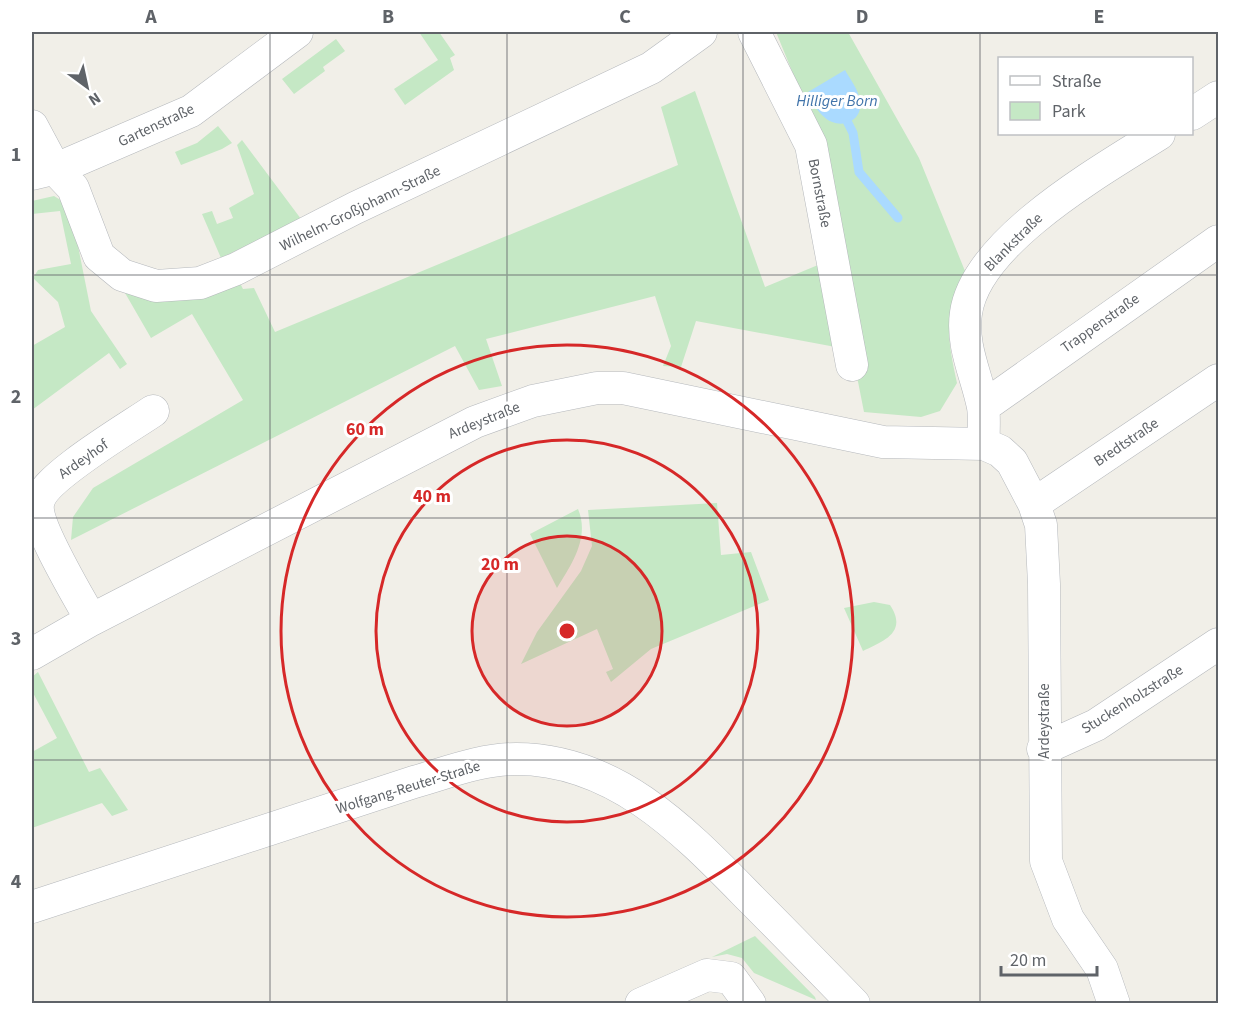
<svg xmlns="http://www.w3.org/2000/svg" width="1250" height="1035" font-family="'Source Sans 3',sans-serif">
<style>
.green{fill:#c5e8c5}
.water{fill:#aadaff}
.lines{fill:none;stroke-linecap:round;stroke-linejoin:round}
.stream{stroke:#aadaff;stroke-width:9}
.street-casing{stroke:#b5b8bc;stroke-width:33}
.street{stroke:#fff;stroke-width:32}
.grid{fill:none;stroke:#5f6368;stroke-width:1.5;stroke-opacity:0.55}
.ring{fill:none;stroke:#d62828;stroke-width:3}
.labels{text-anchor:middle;stroke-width:6;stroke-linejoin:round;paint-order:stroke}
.street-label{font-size:15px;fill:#5f6368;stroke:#fff}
.water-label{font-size:16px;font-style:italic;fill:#4174aa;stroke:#fff}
.centre{fill:#d62828;stroke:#fff;stroke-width:3}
.ring-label{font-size:18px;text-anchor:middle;font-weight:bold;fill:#d62828;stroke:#fff;stroke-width:6;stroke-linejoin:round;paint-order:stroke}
.neatline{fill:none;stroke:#5f6368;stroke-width:2}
.grid-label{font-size:20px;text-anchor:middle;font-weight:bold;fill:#5f6368}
</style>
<rect width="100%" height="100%" fill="#f1efe8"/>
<!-- green -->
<path class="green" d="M419,32H439L455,55L450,58L454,70L405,105L394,89L438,60Z
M776,32H848L919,158L965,271C945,320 946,332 957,383L940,411L921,417L864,412L801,93Z
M336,39L345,51L323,67L325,71L294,94L282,79Z
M695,91L765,287L818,265L841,348L696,321L681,367L663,366L671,346L655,296L486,339L502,386L479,390L455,346L71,540L73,517L93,488L243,400L192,314L151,338L121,286L238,279L243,289L254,288L275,332L678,165L661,107Z
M218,126L232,143L222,149L181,165L175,152L197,143Z
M242,140L301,219L221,258L202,214L212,211L217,224L233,218L229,208L254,194L237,145Z
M54,196L67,204L71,211L91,311L127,364L120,369L109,353L32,410V346L65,327L58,302L33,278L38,270L71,264L60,211L32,214V201Z
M717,503L721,555L751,552L769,600L651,649L611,682L606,672L613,669L597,629L521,664L537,632L581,571L592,546L588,510Z
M578,509C590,537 572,564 557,588L530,534Z
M874,602L890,605C908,632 884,641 863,651L844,608Z
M38,672L89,772L100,768L128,810L112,816L102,803L32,828V752L57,738L32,691V677Z
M755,936L815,997L816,1000L754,973L742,958L727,954L712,957Z"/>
<!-- water -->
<path class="water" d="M845,70C850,79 858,89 860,100C864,123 838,131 823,116C816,110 812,100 808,92Z"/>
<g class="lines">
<!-- stream -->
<path class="stream" d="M844,115L853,133L859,172L898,218"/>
<defs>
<path id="street" d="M754,32L811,145L852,365
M1192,114L1218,97
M32,126L55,169L73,188L99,256L122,275L156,286L200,283L236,269L355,208L651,68L701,32
M32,174L61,167L191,111L297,32
M983,407L1218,241
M984,444C983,432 985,419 983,407C977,376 961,346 966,313C976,241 1102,170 1159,134
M1034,504L1218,380
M91,620C79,597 35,526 38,504C41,479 130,427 153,411
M32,654L91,620L475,422L533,401L597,388H623L883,442L984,444L1000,451L1012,462L1034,504L1041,525L1044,584L1046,861L1068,919L1102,969L1114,1004
M1043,749L1096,725L1218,644
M32,907L414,782C446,773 481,759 516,759C617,759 686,833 751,899C786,934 820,969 854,1004
M641,1004L707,975L731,978L750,1004"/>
</defs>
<!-- street casing -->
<use href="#street" class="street-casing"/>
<!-- street -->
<use href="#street" class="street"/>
</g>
<!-- grid -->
<path class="grid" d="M270,32V1004M507,32V1004M743,32V1004M980,32V1004M32,275H1218M32,518H1218M32,760H1218"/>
<!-- distance rings -->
<circle cx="567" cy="631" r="95" fill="#d62828" fill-opacity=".12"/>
<g class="ring">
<circle cx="567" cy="631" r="95"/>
<circle cx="567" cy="631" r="191"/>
<circle cx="567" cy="631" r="286"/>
</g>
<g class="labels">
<!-- street labels -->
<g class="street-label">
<text transform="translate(156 125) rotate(-25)" y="5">Gartenstraße</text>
<text transform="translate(820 193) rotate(79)" y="5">Bornstraße</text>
<text transform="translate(360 208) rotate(-26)" y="5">Wilhelm-Großjohann-Straße</text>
<text transform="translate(1013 242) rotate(-45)" y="5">Blankstraße</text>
<text transform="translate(1100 323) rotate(-35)" y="5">Trappenstraße</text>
<text transform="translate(484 420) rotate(-22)" y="5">Ardeystraße</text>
<text transform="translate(1126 442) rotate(-34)" y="5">Bredtstraße</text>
<text transform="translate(83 459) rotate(-35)" y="5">Ardeyhof</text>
<text transform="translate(1132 699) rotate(-32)" y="5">Stuckenholzstraße</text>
<text transform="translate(1044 721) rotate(-90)" y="5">Ardeystraße</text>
<text transform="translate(408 787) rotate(-17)" y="5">Wolfgang-Reuter-Straße</text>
</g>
<!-- water labels -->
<g class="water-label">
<text x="837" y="106">Hilliger Born</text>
</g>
</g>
<circle cx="567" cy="631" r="9" class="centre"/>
<g class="ring-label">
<text x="365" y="435">60 m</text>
<text x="432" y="502">40 m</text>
<text x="500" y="570">20 m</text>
</g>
<!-- border -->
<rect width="1250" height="1035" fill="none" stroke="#ffffff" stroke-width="66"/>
<!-- legend -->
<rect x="998" y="57" width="195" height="78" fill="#ffffff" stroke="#bfc1c3" stroke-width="1.5"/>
<rect x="1010" y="76" width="30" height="9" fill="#ffffff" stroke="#bfc1c3" stroke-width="1.5"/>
<text x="1052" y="87" font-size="18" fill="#5f6368">Straße</text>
<rect x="1010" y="102" width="30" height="18" fill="#c5e8c5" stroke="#bfc1c3" stroke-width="1.5"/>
<text x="1052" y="117" font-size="18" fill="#5f6368">Park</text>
<!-- north arrow -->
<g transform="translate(87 87) rotate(147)" stroke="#ffffff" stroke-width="4.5" paint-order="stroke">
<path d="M0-4.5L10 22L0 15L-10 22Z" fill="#5f6368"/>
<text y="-9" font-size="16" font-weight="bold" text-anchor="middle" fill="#5f6368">N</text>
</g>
<!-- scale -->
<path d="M1001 966v9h96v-9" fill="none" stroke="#5f6368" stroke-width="3"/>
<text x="1010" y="966" font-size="18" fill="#5f6368" stroke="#ffffff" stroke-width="4.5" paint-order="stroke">20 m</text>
<rect x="33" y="33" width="1184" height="969" class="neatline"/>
<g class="grid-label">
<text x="151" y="23">A</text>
<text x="388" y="23">B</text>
<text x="625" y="23">C</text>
<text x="862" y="23">D</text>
<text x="1099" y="23">E</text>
<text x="16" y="161">1</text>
<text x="16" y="403">2</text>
<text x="16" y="645">3</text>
<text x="16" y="888">4</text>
</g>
</svg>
